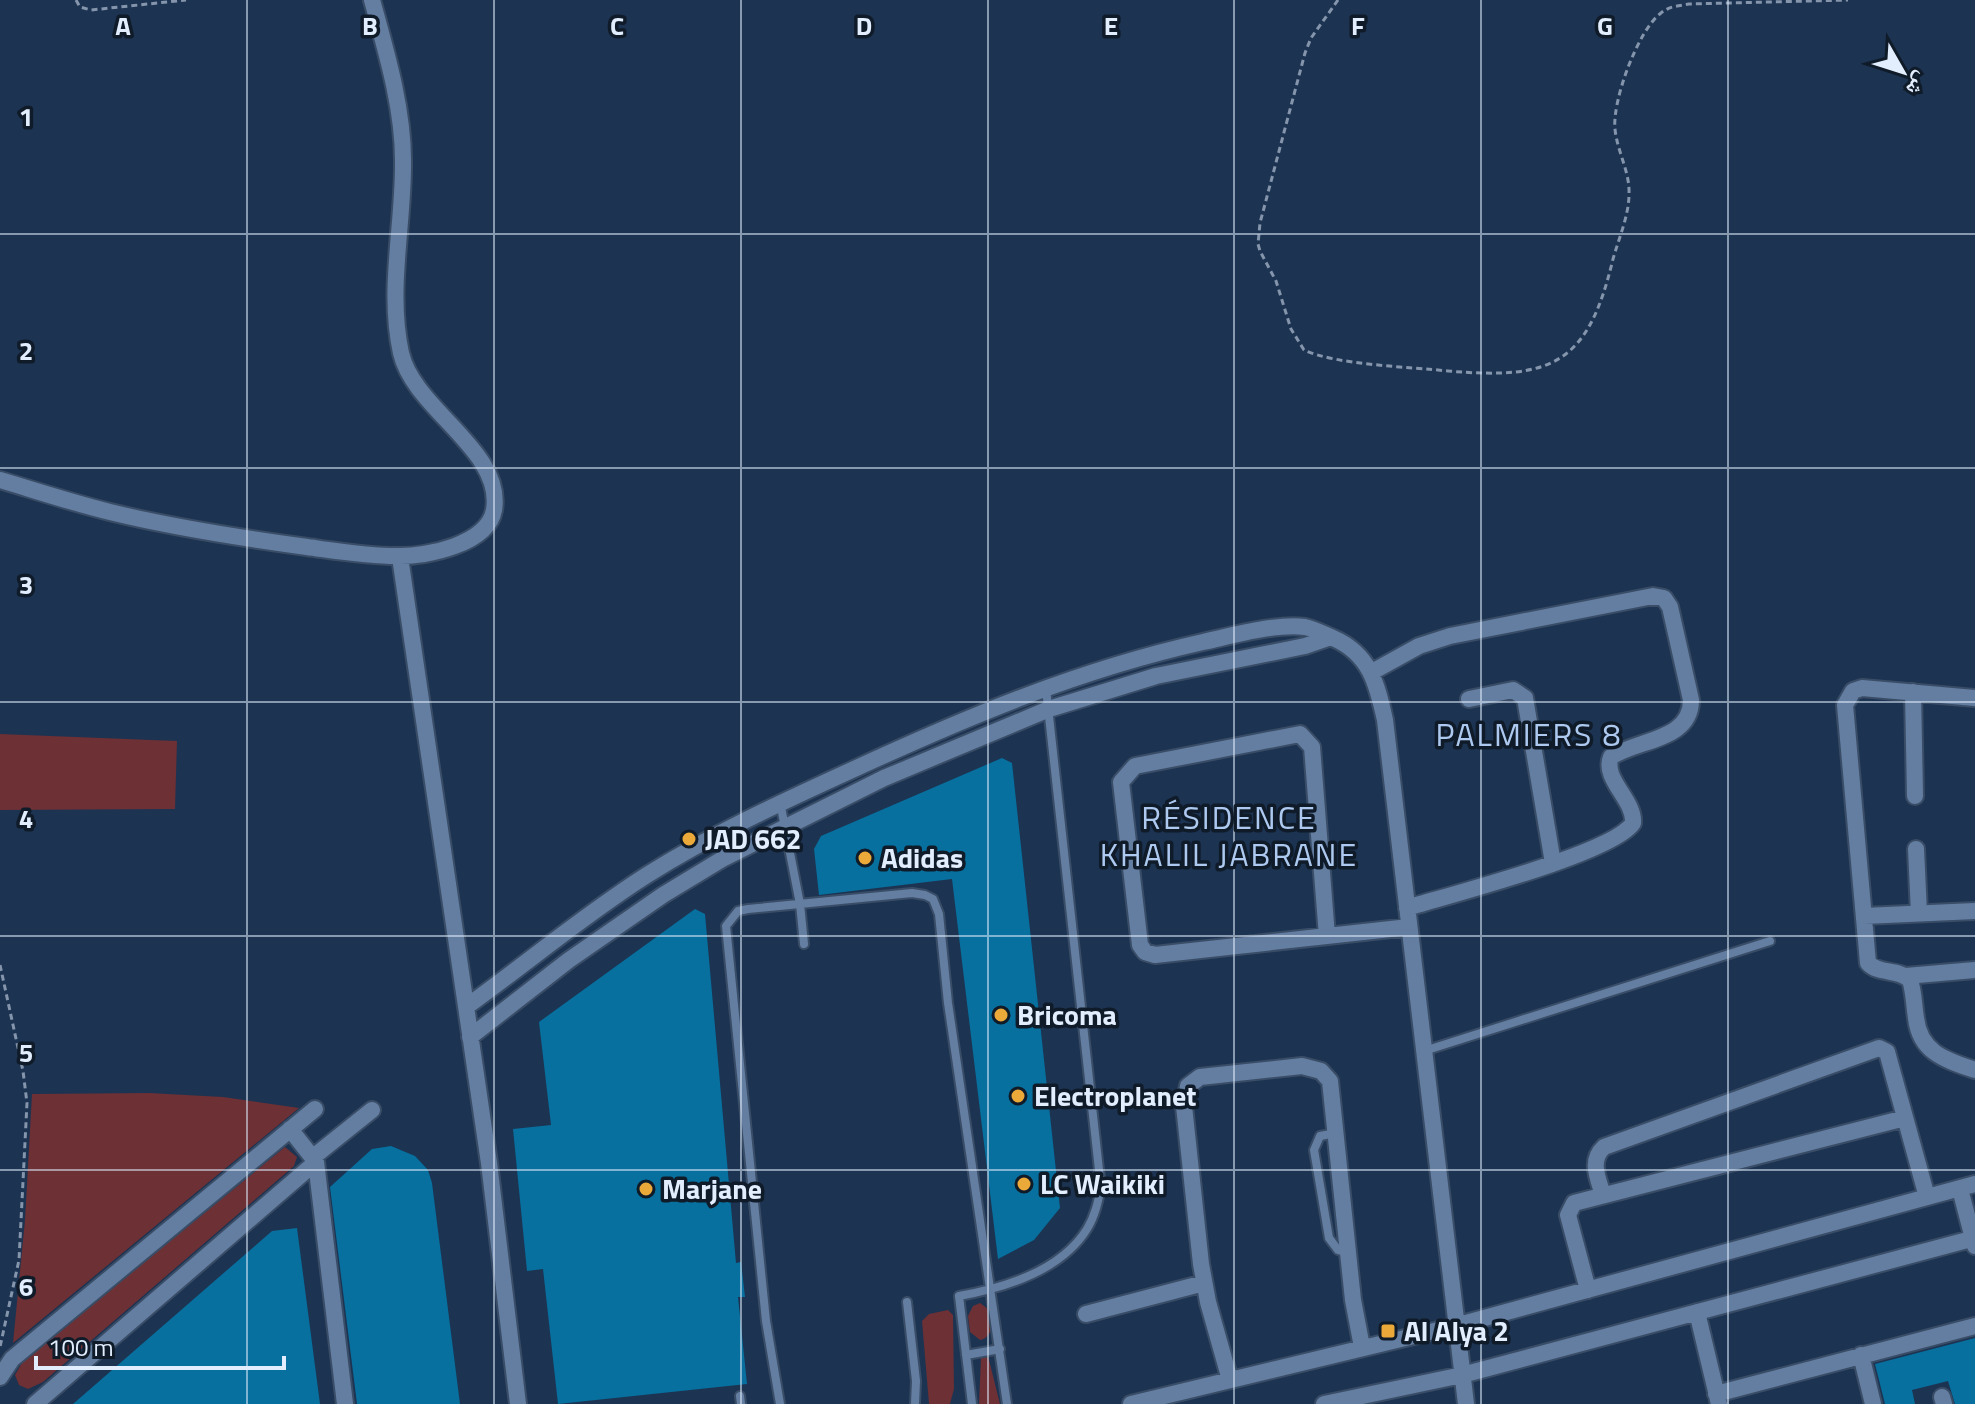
<svg xmlns="http://www.w3.org/2000/svg" width="1975" height="1404" font-family="'Titillium Web','Noto Naskh Arabic',sans-serif">
<style>
.green{fill:#6c3035}
.building{fill:#07709e}
.lines{fill:none;stroke-linecap:round;stroke-linejoin:round}
.lane-casing{stroke:#394d67;stroke-width:12}
.street-casing{stroke:#394d67;stroke-width:20}
.path{stroke:#8495ac;stroke-width:3;stroke-dasharray:6 4;stroke-linecap:butt}
.lane{stroke:#647ea2;stroke-width:8}
.street{stroke:#647ea2;stroke-width:16}
.grid{fill:none;stroke:#e2eefe;stroke-width:2;stroke-opacity:0.55}
.poi-dot{fill:#eba939;stroke:#101b29;stroke-width:3}
.labels{text-anchor:middle;stroke-width:7;stroke-linejoin:round;paint-order:stroke}
.poi-label{font-size:28px;font-weight:bold;fill:#e2eefe;stroke:#101b29;text-anchor:start}
.quarter-label{font-size:32px;letter-spacing:2px;fill:#adc9f0;stroke:#101b29}
.grid-label{font-size:26px;text-anchor:middle;font-weight:bold;fill:#e2eefe;stroke:#101b29;stroke-width:7;stroke-linejoin:round;paint-order:stroke}
</style>
<rect width="100%" height="100%" fill="#1c3352"/>
<!-- green -->
<path class="green" d="M0,734L177,741L175,809L0,810Z
M149,1093L223,1097L299,1108L13,1343L25,1220L32,1094Z
M285,1147L297,1157L294,1166L43,1382L28,1389L19,1385L15,1375L23,1361Z
M980,1303L988,1309C993,1320 994,1337 980,1340L970,1332L968,1316L973,1306Z
M948,1310L953,1315L954,1389L950,1404H929L922,1321L929,1314Z
M981,1356H988L1000,1404H979Z"/>
<!-- building -->
<path class="building" d="M1002,758L1012,763L1060,1208L1034,1240L998,1259L952,879L819,895L814,849L821,836Z
M695,909L705,914L736,1263L741,1262L745,1297H738L747,1384L558,1404L543,1269L527,1271L513,1129L551,1125L539,1022Z
M391,1146L415,1156L428,1170L432,1183L460,1404H357L330,1187L372,1149Z
M297,1228L320,1404H73L272,1231Z
M1975,1338V1404H1955L1948,1381L1912,1390L1915,1404H1885L1875,1364Z"/>
<g class="lines">
<defs>
<path id="lane" d="M780,802L800,904L804,944
M1424,1051L1770,941
M1336,1133L1320,1136L1314,1150L1329,1238L1338,1250L1348,1253
M907,1302L916,1381L915,1404
M966,1355L1000,1349
M740,1396L741,1404
M780,1404L766,1321L726,926L738,911L748,909L912,893L925,895L933,899L939,914L948,1003L1007,1404
M972,1404L959,1296C1004,1288 1061,1271 1087,1229C1095,1216 1098,1202 1101,1188L1046,689"/>
<path id="street" d="M0,480C37,491 73,503 110,512C175,528 241,538 307,547C337,551 367,556 397,556C427,557 488,544 494,510C504,450 414,410 401,353C387,290 404,223 403,160C403,107 386,51 372,0
M400,557L489,1163L518,1404
M1372,672L1419,646L1450,636L1653,596L1664,598L1670,607L1691,700C1691,741 1638,739 1611,757C1602,779 1635,800 1633,823C1614,853 1449,895 1407,908
M1913,692L1915,796
M1975,698L1862,688L1853,691L1845,705L1868,963C1879,975 1898,968 1910,980C1914,992 1914,1006 1916,1018C1920,1053 1946,1060 1975,1070
M1469,699L1513,690L1525,698L1553,863
M1916,849L1919,913
M1864,916L1975,911
M1327,936L1312,747L1300,734L1135,766L1121,782L1140,945L1145,952L1155,955L1409,927
M1906,976L1975,970
M466,1007C527,963 584,915 647,875C712,834 782,802 852,770C967,717 1078,670 1203,642C1231,636 1276,623 1305,627C1314,629 1324,634 1333,638C1370,654 1377,684 1385,720L1466,1404
M470,1037L569,960L663,895L724,858L884,778L1049,709L1156,676L1305,646L1331,637
M290,1129L316,1162L345,1404
M312,1158L372,1110
M1960,1189L1975,1246
M1603,1195C1598,1178 1589,1161 1604,1147L1879,1048L1887,1052L1927,1197
M1588,1290L1568,1215L1574,1203L1905,1118
M1697,1312L1719,1404
M1086,1314L1204,1283
M1861,1355L1873,1404
M0,1377L12,1359L315,1109
M1230,1380L1208,1302L1201,1264L1184,1106L1188,1086L1200,1077L1302,1066L1321,1071L1330,1081L1353,1300L1362,1347
M1716,1394L1975,1326
M1942,1397L1944,1404
M35,1404L316,1162
M1131,1404L1455,1326L1975,1184
M1324,1404L1462,1375L1975,1238"/>
</defs>
<!-- lane casing -->
<use href="#lane" class="lane-casing"/>
<!-- street casing -->
<use href="#street" class="street-casing"/>
<!-- path -->
<path class="path" d="M76,0L80,7L91,10L186,0
M1338,0L1311,38L1305,53L1260,223L1258,244L1260,251L1276,281L1291,329L1304,350C1336,365 1411,367 1448,371C1553,380 1588,364 1613,259C1619,238 1629,215 1629,194C1630,172 1617,151 1615,129C1612,101 1638,30 1661,13C1669,6 1679,6 1689,4L1848,0
M0,965L23,1071L27,1103L19,1260L0,1347"/>
<!-- lane -->
<use href="#lane" class="lane"/>
<!-- street -->
<use href="#street" class="street"/>
</g>
<!-- grid -->
<path class="grid" d="M247,0V1404M494,0V1404M741,0V1404M988,0V1404M1234,0V1404M1481,0V1404M1728,0V1404M0,234H1975M0,468H1975M0,702H1975M0,936H1975M0,1170H1975"/>
<!-- markers -->
<g class="poi-dot">
<circle cx="689" cy="839" r="8"/>
<circle cx="865" cy="858" r="8"/>
<circle cx="1001" cy="1015" r="8"/>
<circle cx="1018" cy="1096" r="8"/>
<circle cx="1024" cy="1184" r="8"/>
<circle cx="646" cy="1189" r="8"/>
<rect x="1380" y="1323" width="16" height="16" rx="4"/>
</g>
<g class="labels">
<!-- poi labels -->
<g class="poi-label">
<text x="705" y="849">JAD 662</text>
<text x="881" y="868">Adidas</text>
<text x="1017" y="1025">Bricoma</text>
<text x="1034" y="1106">Electroplanet</text>
<text x="1040" y="1194">LC Waikiki</text>
<text x="662" y="1199">Marjane</text>
<text x="1404" y="1341">Al Alya 2</text>
</g>
<!-- quarter labels -->
<g class="quarter-label">
<text x="1529" y="746">PALMIERS 8</text>
<text x="1229" y="829">RÉSIDENCE<tspan x="1229" dy="37">KHALIL JABRANE</tspan></text>
</g>
</g>
<g class="grid-label">
<text x="123" y="35">A</text>
<text x="370" y="35">B</text>
<text x="617" y="35">C</text>
<text x="864" y="35">D</text>
<text x="1111" y="35">E</text>
<text x="1358" y="35">F</text>
<text x="1605" y="35">G</text>
<text x="26" y="126">1</text>
<text x="26" y="360">2</text>
<text x="26" y="594">3</text>
<text x="26" y="828">4</text>
<text x="26" y="1062">5</text>
<text x="26" y="1296">6</text>
</g>
<!-- north arrow -->
<g transform="translate(1903 72) rotate(129)" stroke="#101b29" stroke-width="6" paint-order="stroke">
<path d="M0-6L14 30L0 20L-14 30Z" fill="#e2eefe"/>
<text y="-12" font-size="22" font-weight="bold" text-anchor="middle" fill="#e2eefe">ش</text>
</g>
<!-- scale -->
<path d="M36 1356v12h248v-12" fill="none" stroke="#e2eefe" stroke-width="4"/>
<text x="48" y="1356" font-size="24" fill="#e2eefe" stroke="#101b29" stroke-width="6" paint-order="stroke">100 m</text>
</svg>
